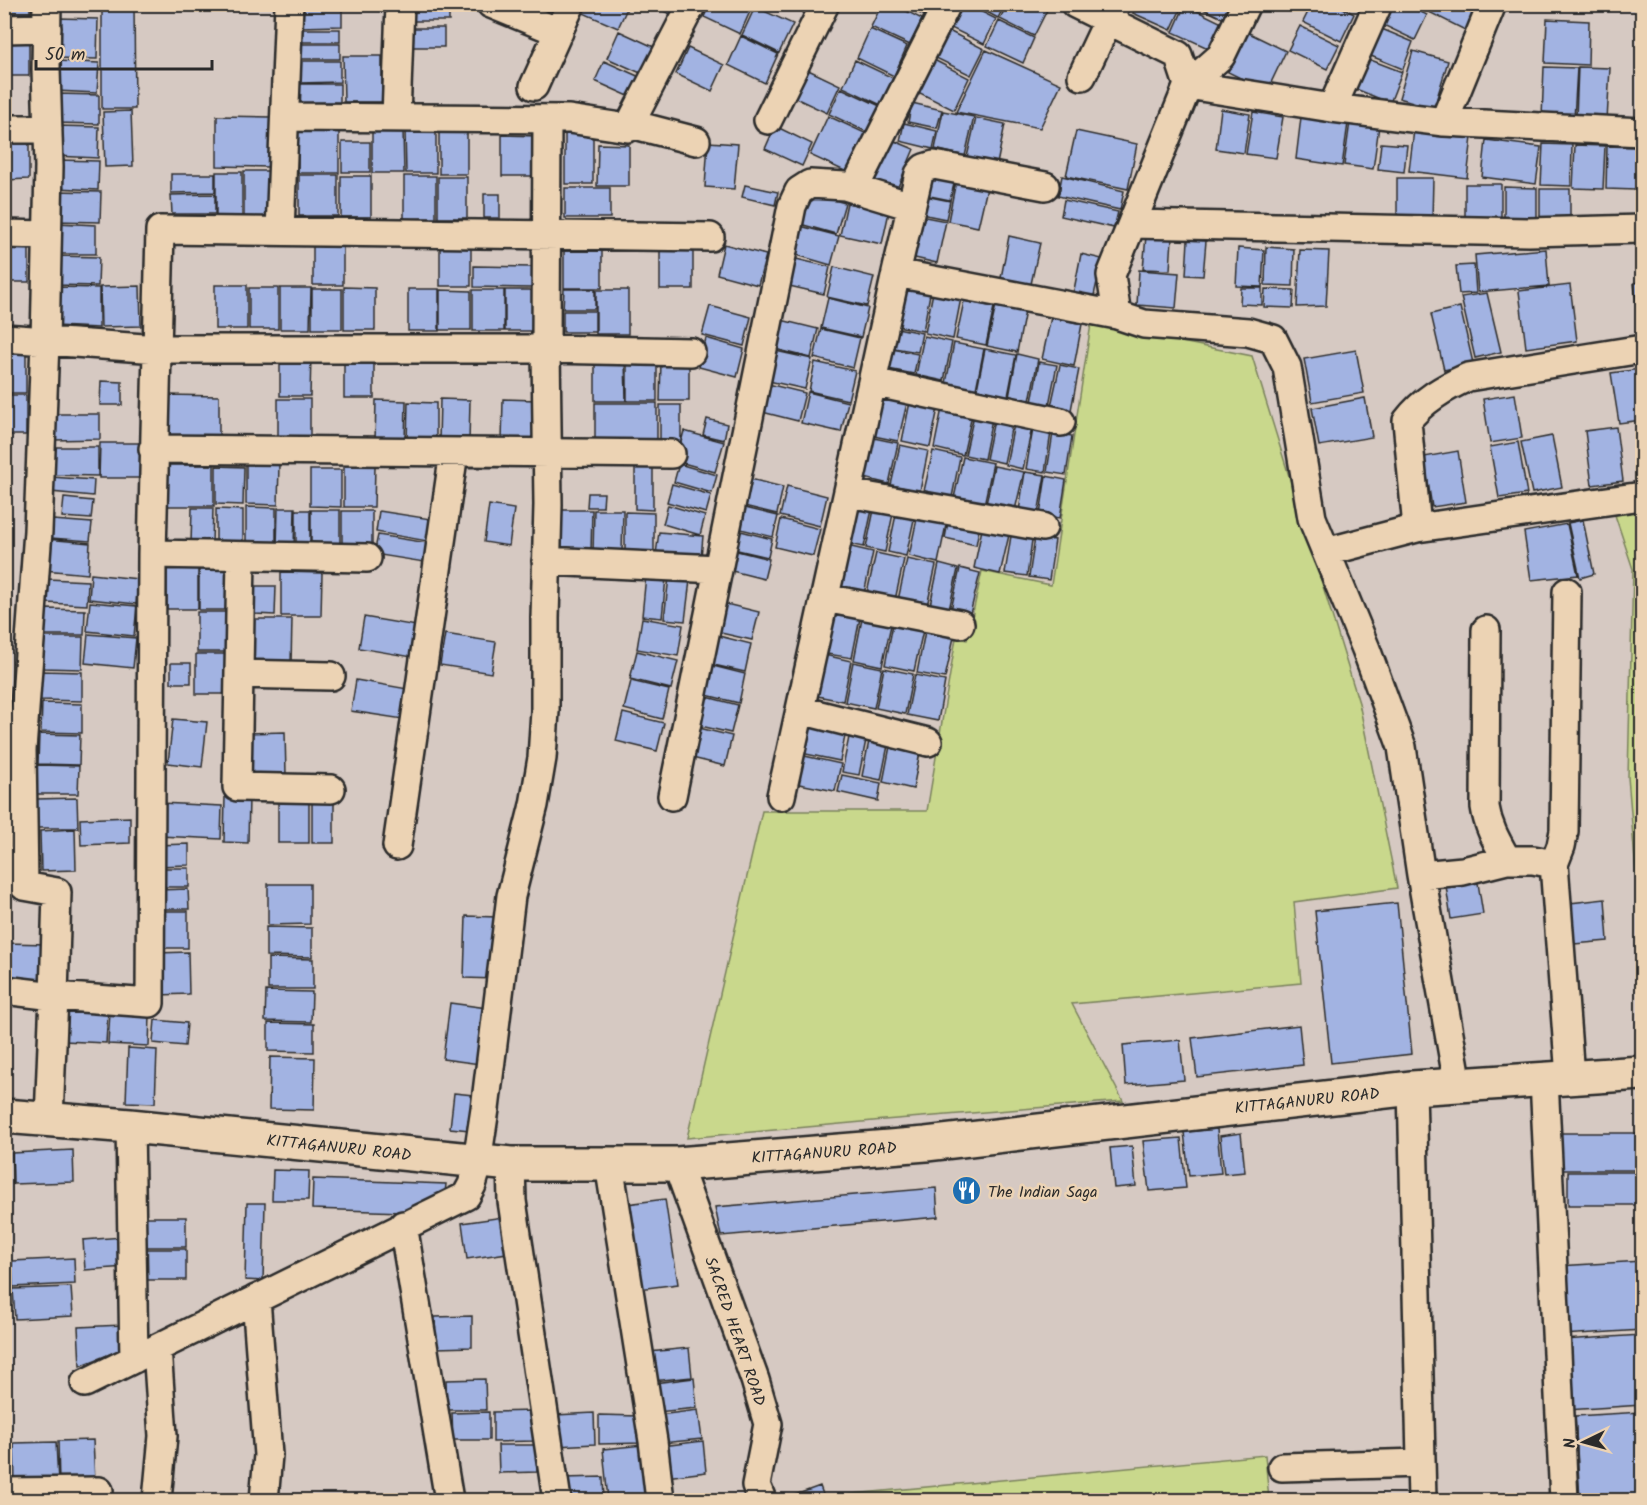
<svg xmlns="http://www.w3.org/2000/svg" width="1647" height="1505" font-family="Kalam,sans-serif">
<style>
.green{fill:#c9d88c;stroke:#7a825c;stroke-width:1.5}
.building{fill:#a2b3e2;stroke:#2b2b2b;stroke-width:1.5}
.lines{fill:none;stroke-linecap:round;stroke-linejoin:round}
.minor-casing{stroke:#2b2b2b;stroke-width:32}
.tertiary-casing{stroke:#2b2b2b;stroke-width:38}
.minor{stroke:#ecd3b4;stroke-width:27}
.tertiary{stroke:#ecd3b4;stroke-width:33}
.labels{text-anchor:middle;stroke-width:5;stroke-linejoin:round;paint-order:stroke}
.street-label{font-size:16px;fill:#2b2b2b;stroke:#ecd3b4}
.poi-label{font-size:16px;fill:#2b2b2b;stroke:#ecd3b4;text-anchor:start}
</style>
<rect width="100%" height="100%" fill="#d6c9c2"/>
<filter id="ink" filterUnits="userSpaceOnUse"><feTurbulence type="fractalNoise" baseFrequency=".0167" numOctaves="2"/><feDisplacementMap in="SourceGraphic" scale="12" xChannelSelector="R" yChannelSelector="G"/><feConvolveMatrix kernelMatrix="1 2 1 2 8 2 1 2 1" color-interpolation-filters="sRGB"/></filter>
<g filter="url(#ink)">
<!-- green -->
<path class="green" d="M1091,324L1252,356L1359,703L1397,888L1294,902L1301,983L1072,1004L1123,1101L884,1120L687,1138L762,811H927L956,638L967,640L982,571L1051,585Z
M1642,511V944L1628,777L1633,569L1615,515Z
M1265,1455L1269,1500H844L842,1495Z"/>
<!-- building -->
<path class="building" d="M4,4H30V13H4Z
M299,4H342V26L299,27Z
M407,4H449V21H407Z
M527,4H559L551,21Z
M585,4H629L618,28L581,12Z
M649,4H679L674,16Z
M710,4H747L752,7L740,34L704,17Z
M882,4H893L922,19L910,45L871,27Z
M900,4H928L923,15Z
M959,4H966L996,19L984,44L949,27Z
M972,4H1005L998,18Z
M1007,4H1041L1048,8L1034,36L1000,19Z
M1137,4H1183L1171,30L1133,13Z
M1193,4H1230L1224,19Z
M1312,4H1336L1354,14L1341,41L1303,22Z
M1387,4H1405L1427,15L1415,40L1379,23Z
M1413,4H1433L1429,12Z
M1433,4H1480L1467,31L1429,12Z
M102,5H134L135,109H102Z
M1185,5L1222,23L1210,49L1173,32Z
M755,7L793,24L779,53L742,35Z
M57,18L98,19L97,59L56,58Z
M1547,19L1589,21L1588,65L1545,63Z
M999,21L1034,38L1023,63L987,46Z
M1300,26L1339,45L1327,69L1288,50Z
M1377,27L1413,42L1403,69L1366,54Z
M406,28H444V47H406Z
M299,29H340V42H299Z
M870,29L907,46L894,76L857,58Z
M947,30L984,49L971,75L934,57Z
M4,31H29V76H4Z
M619,31L656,48L645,75L607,58Z
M1247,32L1286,51L1267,91L1228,72Z
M741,36L778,54L765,83L728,65Z
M299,44H340V59H299Z
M688,48L724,65L712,91L676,74Z
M986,50L1061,84L1040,128L956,112Z
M1413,51L1448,61L1434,108L1399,98Z
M343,56H382V102H344Z
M1363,57L1402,72L1390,103L1351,87Z
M855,60L893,78L881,105L843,87Z
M934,60L969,78L954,110L918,92Z
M57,61L99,63L97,93L56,91Z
M299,61H340V82L299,83Z
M604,61L642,78L633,98L595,81Z
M802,67L840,85L827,113L789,95Z
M1544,67L1577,68L1574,119L1542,117Z
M1578,67L1610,68L1607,120L1576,118Z
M299,84H340V102L299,103Z
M841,88L880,106L867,132L829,114Z
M57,94L99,95V124L56,123Z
M912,103L942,110L937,128L908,122Z
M1221,109L1250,114L1244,153L1216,149Z
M131,111L133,166L105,167L103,112Z
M943,111L974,117L965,156L935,149Z
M1253,112L1283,117L1276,158L1246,154Z
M217,116L270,117L269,167L217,166Z
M828,116L867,134L849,173L810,155Z
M1301,117L1348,123L1342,166L1296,159Z
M976,118L1005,124L997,164L967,157Z
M1350,122L1379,126L1373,169L1344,165Z
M904,123L937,131L933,149L900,141Z
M57,126L99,127L98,158L55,156Z
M775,126L812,144L802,166L765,149Z
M403,130L404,173H372V131Z
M405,130H436V173H406Z
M565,130H593V184H565Z
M1414,130L1472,137L1467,178L1409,171Z
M298,131H339V173H298Z
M1076,131L1137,144L1128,189L1066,176Z
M439,132H467V174H439Z
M502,135L537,136V176H502Z
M4,139H29V179L4,180Z
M892,140L914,149L897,189L875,180Z
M1486,140L1541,147L1536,184L1482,177Z
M342,142H370V172H342Z
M708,142L738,144L734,189L705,187Z
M1381,143L1407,145L1404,172L1378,169Z
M598,144L629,145V186H597Z
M1543,144L1572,145L1571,186L1541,185Z
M1575,145L1605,146L1603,189L1573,188Z
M1607,146L1637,147L1636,190L1606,189Z
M57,160L99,161L98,190L56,188Z
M244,171H271V217H244Z
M216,172H242V216H216Z
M924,173L955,180L950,200L920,194Z
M171,174H215V192L171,193Z
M299,175H338V216H299Z
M341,176H371V217H341Z
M404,176H436V218L404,219Z
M1062,176L1124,191L1120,210L1058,196Z
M438,177H467V218H438Z
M1397,178H1433L1432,220L1397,219Z
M956,181L987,188L978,227L948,221Z
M1465,184H1501V223H1465Z
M745,185L778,192L775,205L742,197Z
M1504,187L1537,188V221H1504Z
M565,188H610V218H565Z
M1540,189H1570V222H1540Z
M55,191L101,192L100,222L54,221Z
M808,193L845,203L836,234L800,224Z
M215,194V214H172L171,195Z
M484,194H500V218H484Z
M920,195L950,201L946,219L916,213Z
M1064,200L1118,212L1114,228L1061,216Z
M847,203L889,212L882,244L840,235Z
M915,215L946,221L937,263L906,256Z
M57,223L96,225V254H56Z
M800,226L839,236L831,265L793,254Z
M1009,236L1040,243L1031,284L1001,278Z
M1146,236L1172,238L1170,270L1143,269Z
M1188,240L1206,241L1203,276L1186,275Z
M4,241H29V282H4Z
M313,243H343V285H313Z
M724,244L766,255L758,285L717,274Z
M440,245H471V286H440Z
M564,247H602V288H564Z
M660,247H693V289H660Z
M1266,247L1294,249L1293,286L1265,285Z
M1238,248L1264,250L1262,287L1236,286Z
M1546,249L1549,286L1478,292L1475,255Z
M1300,250L1329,251L1326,306L1297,307Z
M1081,254L1102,259L1093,300L1073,295Z
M56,256L99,257L98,286L55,285Z
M792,258L830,267L824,294L785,285Z
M1474,265L1476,293L1459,294L1456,266Z
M474,266L532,267L533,288L474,287Z
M834,267L874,277L867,306L827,297Z
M1139,270L1179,273L1176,308L1137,305Z
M1642,282V329H1639L1634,283Z
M215,285H247V329H215Z
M1570,285L1577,341L1526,348L1519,291Z
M140,286L141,326L101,327L100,287Z
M55,287L99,288V328L55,326Z
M344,287L375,288V330H344Z
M249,288H278V329H249Z
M280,288H311L310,329H280Z
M900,288L930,294L923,331L892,325Z
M1241,288H1262V305L1240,304Z
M312,289H342V329H312Z
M408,289H439V331H408Z
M564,289H595V309H563Z
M1265,289L1294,290L1293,308L1264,307Z
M440,290L471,291V330H440Z
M473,290H504V331H473Z
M505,290H536V331H505Z
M596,290H628V334H596Z
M933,292L961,298L953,339L925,333Z
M1487,293L1501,352L1475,358L1461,297Z
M828,298L868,308L861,337L821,328Z
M964,301L994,307L986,345L956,339Z
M996,305L1025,311L1017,352L987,346Z
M710,306L751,317L744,346L702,335Z
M1460,307L1473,363L1444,370L1431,314Z
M563,311H595V332H563Z
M1051,317L1082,324L1074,366L1042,359Z
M777,319L818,329L811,358L771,348Z
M892,327L922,333L918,352L888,347Z
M821,329L860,338L853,368L814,358Z
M924,336L952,342L944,381L916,375Z
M706,338L744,349L737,377L699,367Z
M954,343L984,349L976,389L946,383Z
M887,348L918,354L914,374L883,368Z
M985,349L1016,355L1008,396L977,389Z
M771,350L812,359L805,389L764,380Z
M1356,350L1364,393L1312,402L1304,359Z
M4,354H26V393H4Z
M280,354L311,355L310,396H280Z
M1017,354L1038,359L1030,401L1009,397Z
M344,355H374V398H344Z
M595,359H625L626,401H595Z
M627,360H657V401H627Z
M661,360H689V401H660Z
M815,362L855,371L848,400L809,391Z
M1039,362L1057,365L1049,405L1032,402Z
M1060,365L1079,369L1071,410L1051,406Z
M1640,369L1642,389V420L1619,423L1611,373Z
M101,381L122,382V405H100Z
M764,383L805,393L798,421L758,411Z
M808,392L848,402L841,432L801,423Z
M1515,394L1522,438L1490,443L1483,399Z
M4,395H26V435H4Z
M169,395L219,396V440H168Z
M877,396L907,403L898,441L869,435Z
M1365,398L1372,437L1319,446L1312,408Z
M278,399H310V441L278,440Z
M440,399L470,400L469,443L439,442Z
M503,399L536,400L535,444L502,443Z
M376,400L406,401L405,442H375Z
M408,402L436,403V443L407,442Z
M910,402L938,408L930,447L902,441Z
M595,403H657V448H595Z
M660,405H681V445H660Z
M942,408L972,415L963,455L934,448Z
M54,414H100V439L54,440Z
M974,415L992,419L984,459L965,455Z
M707,419L727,424L724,440L703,435Z
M994,420L1012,424L1004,463L986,459Z
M1014,424L1032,428L1023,469L1006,465Z
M1616,427L1623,481L1592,485L1585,431Z
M1033,429L1051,432L1045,472L1026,469Z
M684,431L724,442L715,472L676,461Z
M1053,433L1072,436L1066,475L1047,472Z
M1552,436L1562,487L1532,493L1521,442Z
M869,437L898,443L889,484L860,477Z
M1518,442L1527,494L1499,498L1490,447Z
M100,443H142V478H99Z
M900,445L928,451L920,491L891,485Z
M52,447H98V476L52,475Z
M933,451L960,457L952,497L924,491Z
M1458,451L1466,502L1432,507L1424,457Z
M963,457L993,463L984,505L954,498Z
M246,464H279L278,505L246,504Z
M679,464L717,475L712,493L674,482Z
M168,465H214V506H168Z
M344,465L375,466L374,507H344Z
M635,465L653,466V510L635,509Z
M216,466L244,467L243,505L216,504Z
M994,466L1024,472L1015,510L986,504Z
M310,470H341V507L310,506Z
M1025,472L1045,475L1038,514L1019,511Z
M1046,476L1066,480L1060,518L1040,515Z
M51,477L94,480L93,496L51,492Z
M746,478L783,487L777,514L740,505Z
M672,484L711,495L706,513L667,502Z
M787,486L827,496L820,526L780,516Z
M588,493H604L603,507H587Z
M64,498L93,501L91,519L62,517Z
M854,500L873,505L864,547L844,543Z
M489,505L514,509L509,546L484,542Z
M668,505L705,516L700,535L663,524Z
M875,505L894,509L885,552L866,548Z
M737,506L778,516L773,537L733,527Z
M246,507L276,508V545H246Z
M192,508H213L212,544H191Z
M278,508H295L294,548L277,547Z
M216,509L243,510V544H216Z
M296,510H310V542H296Z
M311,510H340V548H311Z
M562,510H592L591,552H561Z
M594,510H623L622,553H593Z
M897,510L915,515L906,556L888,552Z
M342,511H372V549L342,548Z
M379,511L431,519L427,541L376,532Z
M625,512L654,513V553H625Z
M918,514L947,520L938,563L909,556Z
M949,517L980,524L976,545L945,538Z
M781,519L820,529L813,556L775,547Z
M53,520L92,523L90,541L51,538Z
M1583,520L1594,574L1580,578L1568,523Z
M1567,524L1578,575L1531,580L1524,532Z
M733,529L772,539L768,557L729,548Z
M982,529L1009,535L1000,574L974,568Z
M659,532L703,536L701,558L656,554Z
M378,535L428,543L424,562L374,554Z
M1011,536L1032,540L1027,576L1005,573Z
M1035,537L1055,540L1049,580L1029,577Z
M46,539L90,543L88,574L44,570Z
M843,545L873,552L864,594L834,587Z
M729,549L769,559L764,579L724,569Z
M876,553L904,559L895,600L867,593Z
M907,559L936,565L927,606L898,600Z
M939,564L958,569L949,610L930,605Z
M960,568L980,573L970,614L951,610Z
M167,569H198V609H167Z
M199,569H226V610H199Z
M281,572L322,573L321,616H281Z
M91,574L138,579L136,604L89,599Z
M646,575L666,578L662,618L642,616Z
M669,577L690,580L685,621L664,619Z
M48,579L88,581L87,605L46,603Z
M255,586H276L275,615L255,614Z
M90,602L137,606L134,636L87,631Z
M718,602L759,612L752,640L712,631Z
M45,609L85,610L84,635H45Z
M829,611L860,618L852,658L821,653Z
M197,612H225V652H197Z
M364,617L417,626L412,657L359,648Z
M642,618L683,625L678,656L637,649Z
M249,619H292L291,664H249Z
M862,619L891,625L882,666L854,660Z
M893,624L923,630L914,671L885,665Z
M925,631L954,637L945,678L917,673Z
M88,634L136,638L133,668L85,663Z
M445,634L496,642L491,673L440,665Z
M711,634L751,644L745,672L705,663Z
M42,637H83L82,669L42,668Z
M637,651L678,661L671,689L630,679Z
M196,654H226V694H196Z
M820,654L851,661L843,701L812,695Z
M853,662L882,668L874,708L845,702Z
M171,663H191V683H171Z
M705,664L745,674L739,703L698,693Z
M884,668L913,674L905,714L876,708Z
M40,671L82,672V701L40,700Z
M915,675L945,681L938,721L907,715Z
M356,680L408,689L403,719L351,711Z
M631,681L669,690L662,719L624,709Z
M699,695L738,705L731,733L692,724Z
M42,703L82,704V733L41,732Z
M623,713L664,723L657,751L616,741Z
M173,719L207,722L202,767L168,763Z
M807,723L846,731L840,761L801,753Z
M691,726L732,736L725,766L684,756Z
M285,732L286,775H247L248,733Z
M39,734L80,735L79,765L38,764Z
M849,737L866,740L859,775L842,772Z
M869,741L888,745L881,780L862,776Z
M891,741L921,747L913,789L883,782Z
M800,755L841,764L835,791L794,783Z
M37,765L79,766L78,794H36Z
M842,775L881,783L878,801L838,792Z
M225,796L249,797L248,843L224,842Z
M77,798L78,828H36V799Z
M278,800H309V843H278Z
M312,800H334V843H312Z
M160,803L222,806L221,839L159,836Z
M130,817V843L81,845L80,819Z
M75,829L76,870L41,871L40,831Z
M189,844V865L156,866L155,845Z
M156,868H189V887H156Z
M1478,883L1483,914L1451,919L1446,886Z
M268,884H310V924L268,925Z
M188,889L189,909H157V890Z
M1605,899L1608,941L1574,944L1570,903Z
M1397,903L1412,1054L1331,1063L1315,911Z
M156,911H188V948H157Z
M466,916L497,917L496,979L464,978Z
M266,927L312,928V957L266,956Z
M5,943L47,944L45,981L4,980Z
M188,952L189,994L158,995L157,953Z
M268,958L313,959V989H268Z
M266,991L312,992L311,1022L265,1021Z
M450,1003L487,1008L480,1064L443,1059Z
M66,1009L108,1011L106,1043L64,1041Z
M110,1012L150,1014L149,1046L108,1044Z
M155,1020L187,1023L185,1046L153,1043Z
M268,1023L314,1024V1052L268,1051Z
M1299,1025L1303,1065L1197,1077L1192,1038Z
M1180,1040L1184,1080L1126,1085L1123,1045Z
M128,1048L157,1050L155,1103L126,1102Z
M270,1057L315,1058L314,1110L269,1109Z
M454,1093L483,1096L480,1131L450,1128Z
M1217,1129L1221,1173L1189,1176L1184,1132Z
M1241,1133L1245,1172L1224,1174L1220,1136Z
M1560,1133H1642V1170H1559Z
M1181,1138L1186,1188L1149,1191L1143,1141Z
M1132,1146L1136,1186L1114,1188L1110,1148Z
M73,1150L74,1182L13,1184L12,1153Z
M273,1170L309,1171L308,1200H272Z
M1568,1172H1642V1205H1568Z
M313,1179L446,1184L445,1193L403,1212L312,1209Z
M936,1188L938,1217L721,1236L715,1207Z
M665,1199L678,1284L639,1289L627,1204Z
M247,1203H265L263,1281L245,1280Z
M144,1217H186V1247H145Z
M503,1217L507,1253L467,1259L462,1223Z
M123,1237L126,1267L85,1270L83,1240Z
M144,1249H186V1280H144Z
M74,1258L75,1284L13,1287L12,1261Z
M1642,1261V1330L1562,1335L1558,1266Z
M71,1287L73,1316L15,1319L13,1289Z
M472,1316V1347L436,1348L435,1317Z
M123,1325L125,1348L80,1366L78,1327Z
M1642,1335V1405L1567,1410L1563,1340Z
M689,1348L692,1377L652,1381L649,1352Z
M694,1378L697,1408L657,1412L654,1383Z
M485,1379L486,1410H447L446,1380Z
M698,1410L702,1439L662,1443L659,1415Z
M534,1411V1441L493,1442V1412Z
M489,1412V1440H453L452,1413Z
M1642,1412V1500H1580L1575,1416Z
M594,1413L595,1444L556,1446L555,1415Z
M599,1415L638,1416L642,1443L599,1444Z
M93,1440L95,1482L59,1483L58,1441Z
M703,1441L706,1472L666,1477L662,1446Z
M56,1442L58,1483L15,1484L14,1443Z
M498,1445H536L537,1472L499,1473Z
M643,1445L649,1500H608L603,1449Z
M603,1477L604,1500H564L563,1478Z
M820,1486L825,1500H784V1499Z"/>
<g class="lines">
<defs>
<path id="minor" d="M491,4L559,32
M1075,4L1178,55L1188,85L1111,275L1117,315L1144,324L1248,332L1273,339L1287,367L1312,518L1366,649L1402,747L1421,875L1458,1084
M4,29L47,28
M1082,76L1115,6
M1188,85L1332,108L1444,122L1642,132
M1188,85L1221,56L1246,4
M534,86L571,4
M1332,108L1378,4
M285,117L569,119L628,128L692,4
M396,118L400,4
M768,120L825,4
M1444,122L1492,4
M631,124L696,141
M4,129H48
M854,189L947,4
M1132,224L1529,232L1642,229
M280,231L289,4
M4,234L47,235
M896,273L1117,315
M4,338L158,349H546L691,352
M872,382L1061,422
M153,449L671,454
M848,493L1043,527
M1417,528L1407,421C1423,400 1444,388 1468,377L1642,349
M1326,552L1417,528L1642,496
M152,554L367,558
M241,556L237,787L331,789
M546,561L718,569
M1567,592L1564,831L1561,846L1554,864L1570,1077
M825,598L960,624
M1486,630L1485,807C1488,827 1497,842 1507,860
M239,674L331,676
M800,710L928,742
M4,749L22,750L24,886L57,892L54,996L4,990
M22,750L38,531L45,341L49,167L46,69L47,4
M672,796L792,206L799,191L810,184L845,186L911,206
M781,796L896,273L919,174L924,168L934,165L1045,186
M397,846L454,452
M1421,875L1463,871L1507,860H1533L1554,864
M1544,1079L1564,1500
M1412,1088L1422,1500
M49,1119L54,996L150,1003L152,554L160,230L710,237
M130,1126L134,1359
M511,1164L512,1201L557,1500
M609,1164L653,1441L660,1500
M677,1164L755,1380L768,1424L756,1485L762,1500
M403,1225L449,1500
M256,1299L268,1455L264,1500
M85,1383L150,1351
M1282,1467L1421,1463
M4,1492L99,1491
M157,1500L163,1436L157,1348L466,1196L472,1185L475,1175L485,1109L511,896L534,805L542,758L545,711V618L548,505L546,349L547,120"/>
<path id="tertiary" d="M4,1116L130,1126L511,1164H677L926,1144L1412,1088L1642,1073"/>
</defs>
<!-- minor casing -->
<use href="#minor" class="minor-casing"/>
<!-- tertiary casing -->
<use href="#tertiary" class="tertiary-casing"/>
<!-- minor -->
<use href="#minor" class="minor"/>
<!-- tertiary -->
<use href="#tertiary" class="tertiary"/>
</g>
</g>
<!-- icons -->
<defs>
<symbol id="restaurant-disc" viewBox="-11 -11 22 22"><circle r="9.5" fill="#1f6fb2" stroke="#ecd3b4"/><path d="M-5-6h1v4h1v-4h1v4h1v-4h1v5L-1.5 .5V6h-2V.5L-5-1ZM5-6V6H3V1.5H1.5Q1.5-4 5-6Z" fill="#fff"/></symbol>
</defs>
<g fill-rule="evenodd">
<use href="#restaurant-disc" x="950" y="1174" width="33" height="33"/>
</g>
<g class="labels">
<!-- street labels -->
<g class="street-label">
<text transform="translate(1307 1100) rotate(-6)" y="6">KITTAGANURU ROAD</text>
<text transform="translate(339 1147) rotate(6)" y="6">KITTAGANURU ROAD</text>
<text transform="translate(824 1152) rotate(-4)" y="6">KITTAGANURU ROAD</text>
<text transform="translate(736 1331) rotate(71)" y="6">SACRED HEART ROAD</text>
</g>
<!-- poi labels -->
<g class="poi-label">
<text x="988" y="1197">The Indian Saga</text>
</g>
</g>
<!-- margin -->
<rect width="1647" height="1505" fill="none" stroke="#ecd3b4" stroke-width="24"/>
<rect x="12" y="12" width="1623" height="1481" fill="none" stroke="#2b2b2b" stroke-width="2" filter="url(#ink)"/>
<!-- north arrow -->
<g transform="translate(1584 1442) rotate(265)" stroke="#ecd3b4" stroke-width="4.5" paint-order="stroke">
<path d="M0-4.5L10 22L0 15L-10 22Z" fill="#2b2b2b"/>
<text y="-9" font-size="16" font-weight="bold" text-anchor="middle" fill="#2b2b2b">N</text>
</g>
<!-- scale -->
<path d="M36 60v9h176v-9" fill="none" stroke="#2b2b2b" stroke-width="3"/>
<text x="45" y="60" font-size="18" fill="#2b2b2b" stroke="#ecd3b4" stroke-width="4.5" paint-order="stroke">50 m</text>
</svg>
